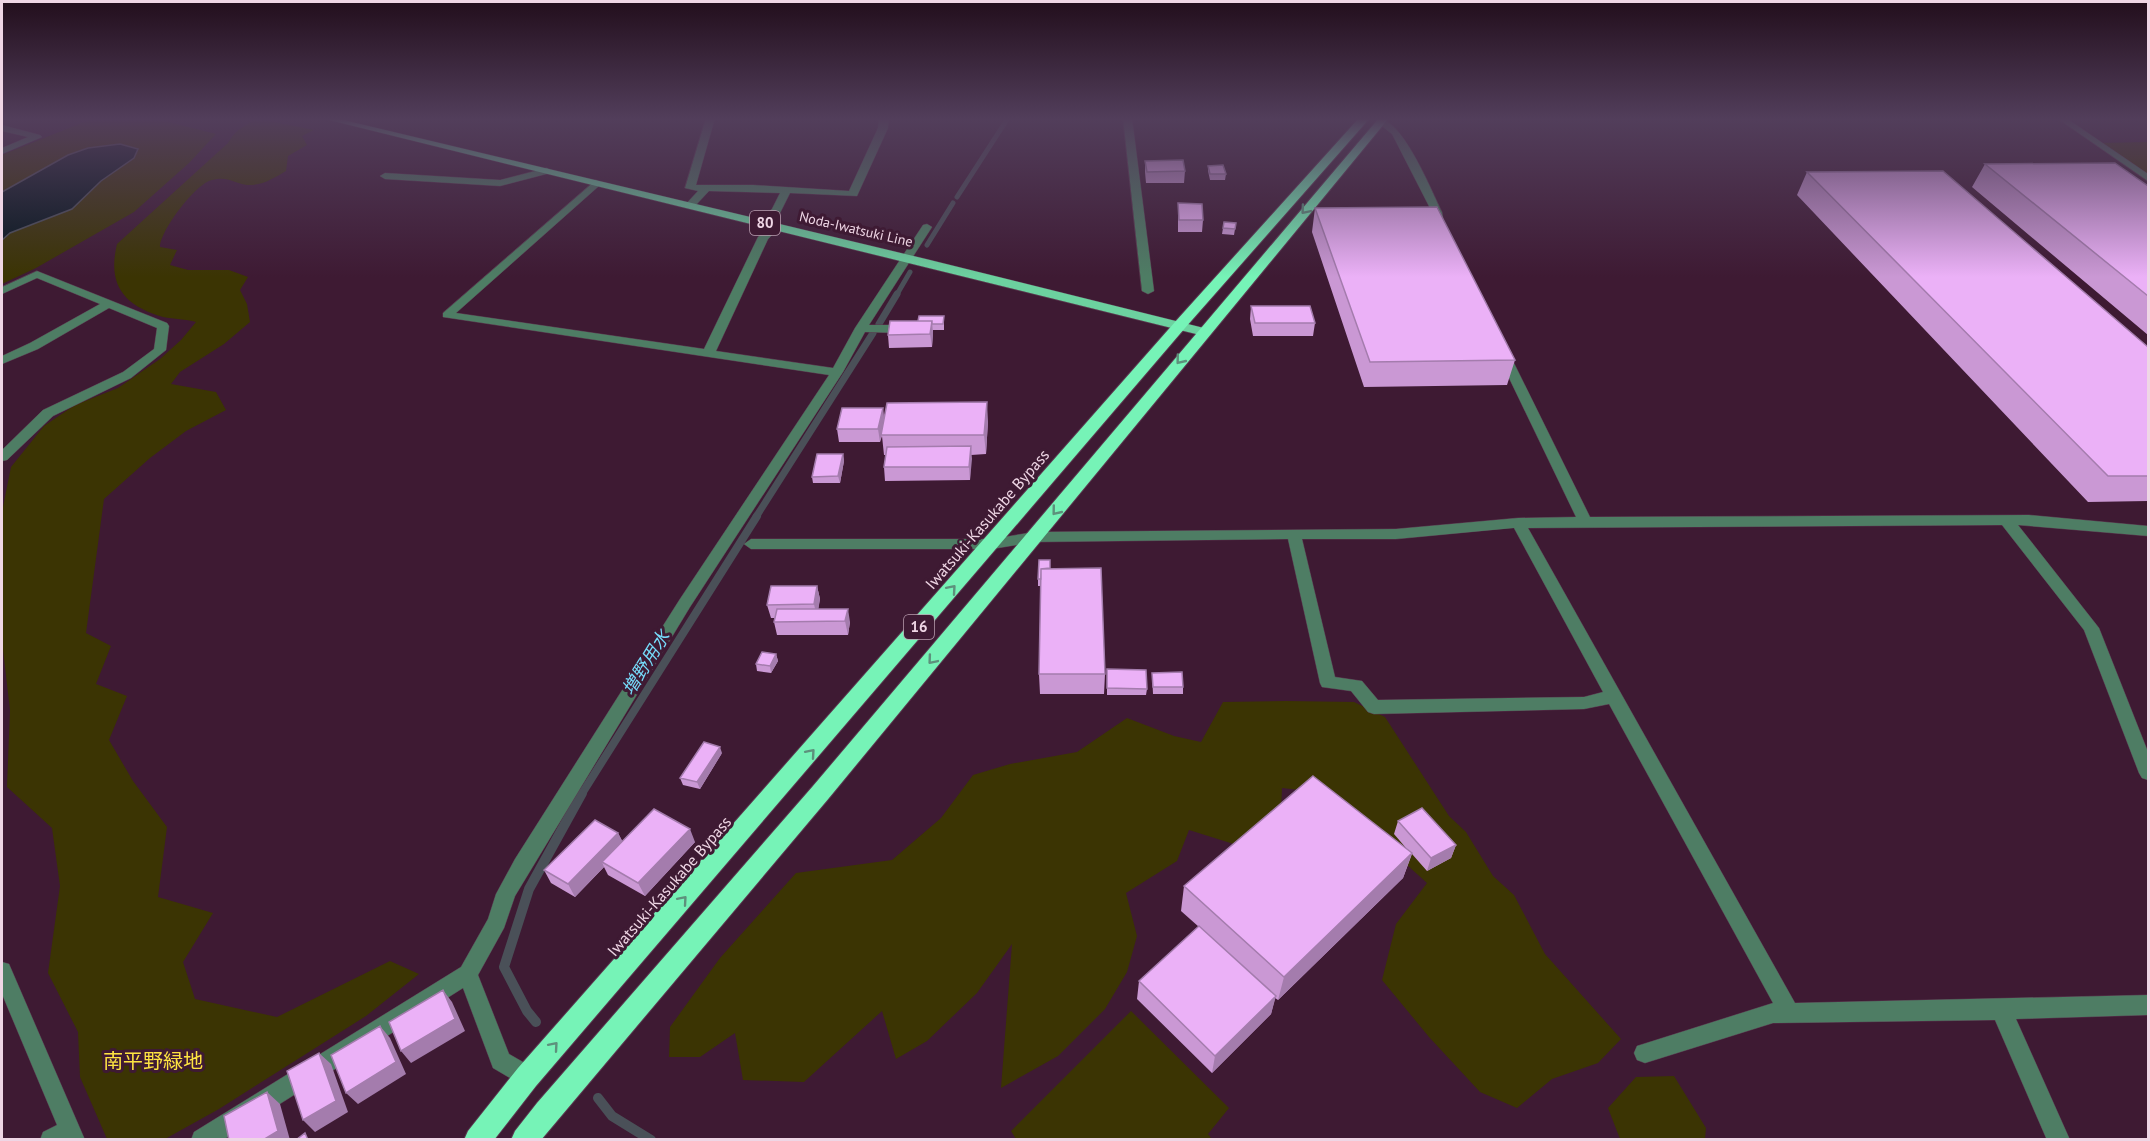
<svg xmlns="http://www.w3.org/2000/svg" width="2150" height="1141" font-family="'PT Sans','Noto Sans JP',sans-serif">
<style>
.green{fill:#3b3403}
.water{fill:#04161c;stroke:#4a5058;stroke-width:1.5}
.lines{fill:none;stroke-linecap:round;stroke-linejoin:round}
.stream-far3{stroke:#4a5058;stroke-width:5}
.stream-far2{stroke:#4a5058;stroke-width:7}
.stream-far1{stroke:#4a5058;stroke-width:8}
.stream{stroke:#4a5058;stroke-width:10}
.minor-casing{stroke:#5a384f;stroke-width:1}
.major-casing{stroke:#5a384f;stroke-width:1}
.highway-casing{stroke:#5a384f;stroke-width:2}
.minor{fill:#4e7d64;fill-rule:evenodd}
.major{fill:#6cd19f;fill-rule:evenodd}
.highway{fill:#76f3b7;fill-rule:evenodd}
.wall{fill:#ca98d4}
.shaded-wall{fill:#a47cad}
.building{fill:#ebb1f7;stroke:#a47cad;stroke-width:1.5}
.oneway{stroke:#5d917c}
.labels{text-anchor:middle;stroke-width:6;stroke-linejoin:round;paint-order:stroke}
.far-street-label{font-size:14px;fill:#efd6e5;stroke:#3e1a33}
.shield{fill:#3e1a33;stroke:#ba9eb0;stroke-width:1.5}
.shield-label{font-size:15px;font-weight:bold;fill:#efd6e5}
.street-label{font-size:16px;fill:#efd6e5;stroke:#3e1a33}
.water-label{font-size:18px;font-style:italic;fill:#76dbfa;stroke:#3e1a33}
.near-park-label{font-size:20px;fill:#fde441;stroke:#3e1a33}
</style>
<rect width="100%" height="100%" fill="#3e1a33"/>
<!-- green -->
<path class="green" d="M94,118H153L216,134L189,163L134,212L36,268L2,284V155Z
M255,118L314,130L302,136L307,145L288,156L286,171C274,178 262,186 247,185C232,183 229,176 212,180C196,183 160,231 160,247L177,250L170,265L188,270H229L248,277L240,290L247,304L250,322L224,344L180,372L171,384L216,392L226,410L186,431L150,458L104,499L86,633L111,646L96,684L127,696L109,740L133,781L167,827L158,897L213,913L183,962L195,999L277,1017L390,961L419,974L366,1016L219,1109L165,1139H107L80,1077L78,1032L48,973L60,886L52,828L7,787L10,710L2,641V512L11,467L44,426L75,405L118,388L160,359L181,340L196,322C186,319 174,319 163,317C124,306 107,285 117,244L228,143C239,125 243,130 255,118Z
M2148,142V178L2097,143Z
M1286,701L1354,702L1385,717L1449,816L1466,832L1493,876L1514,895L1545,954L1621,1039L1598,1063L1552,1079L1517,1108L1480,1092L1429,1037L1382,980L1396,924L1427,883L1327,793L1282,788L1281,810L1240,846L1189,830L1177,861L1126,893L1137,936L1127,972L1105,1009L1058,1056L1001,1088L1012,944L977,993L927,1041L896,1059L882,1011L804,1082L743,1080L735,1033L700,1057H669L670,1027L720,958L796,873L892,860L941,818L973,775L1010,764L1077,752L1127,718L1174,736L1201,742L1223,702Z
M1131,1011L1229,1108L1208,1134L1212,1139H1016L1011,1131Z
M1674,1076L1706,1128L1705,1139H1620L1608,1108L1636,1077Z"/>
<!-- water -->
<path class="water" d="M120,144L138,149L134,158L101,181L72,209L10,233L2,240V192L68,155L88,148Z"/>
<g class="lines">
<!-- stream-far3 -->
<path class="stream-far3" d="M957,197L1008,118
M927,245L953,203
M896,296L910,272"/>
<!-- stream-far2 -->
<path class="stream-far2" d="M879,324L897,294
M756,517L873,333"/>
<!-- stream-far1 -->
<path class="stream-far1" d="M581,795L757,516"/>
<!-- stream -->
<path class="stream" d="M536,1022L527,1011L504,967L529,889L582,793
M598,1098L612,1116L651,1140"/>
<defs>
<path id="minor" d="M706,118H715L696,185H753L849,191L878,128L879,118H889L888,128L857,196L790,193L780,213L761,225L756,222L772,209L780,193L709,191L694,207L685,205L698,191L685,188Z
M1123,118H1132L1154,291L1148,294L1142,291Z
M2057,118H2066L2148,174V181Z
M1378,119C1402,117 1432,192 1442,212L1444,226L1435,224L1432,212L1392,134L1378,123Z
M2,125L40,135L42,137L2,154V148L28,137L2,131Z
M547,168L552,171L550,173L500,186L385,179L380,176L385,173L500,180Z
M596,180L601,183L600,185L456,313L704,349L758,237L776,223L781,226L768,239L716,351L833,368L855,328L923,225L927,224L932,227L869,325H901L907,329L901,333L865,332L843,372L690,607L515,896L504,928L478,975L509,1054L535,1069L538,1077L535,1085L527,1088L493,1068L463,988L223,1140H191L194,1132L461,967L488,919L496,894L515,859L680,599L829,375L443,317V313Z
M37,271L167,323L169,326L166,350L131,378L53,416L7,460L2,461V450L43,410L123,372L154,349L157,328L109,308L38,349L2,364V356L30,343L100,304L37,278L2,294V287Z
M1503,349L1509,353L1590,517L2029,515L2148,526V536L2018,525L2099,628L2148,752V780L2142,778L2139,773L2084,630L2002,525L1528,528L1795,1003L2148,995V1015L2016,1019L2070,1140H2047L1995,1020L1773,1023L1645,1063L1637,1060L1634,1053L1637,1046L1773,1003L1609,704L1584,709L1374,714L1368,712L1351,691L1322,687L1320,683L1288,539L1034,542L992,549H751L744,544L751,539H992L1034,532L1396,529L1518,518L1576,517L1497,353ZM1514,528L1603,692L1584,697L1378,700L1362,681L1335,677L1302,539H1396Z
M2,962L9,964L85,1140H40L43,1132L57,1125L2,994Z"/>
<path id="major" d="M321,118H335L926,259L1208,329L1210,332L1204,336Z"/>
<path id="highway" d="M1359,118H1370L1185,328L536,1086L494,1140H464L468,1131L518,1068L1175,322Z
M1379,118H1389L829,798L541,1140H511L515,1131L537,1103L813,786Z"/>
</defs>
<!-- minor casing -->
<use href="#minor" class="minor-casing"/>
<!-- major casing -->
<use href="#major" class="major-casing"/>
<!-- highway casing -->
<use href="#highway" class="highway-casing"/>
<!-- minor -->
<use href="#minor" class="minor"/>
<!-- major -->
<use href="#major" class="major"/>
<!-- highway -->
<use href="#highway" class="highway"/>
</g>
<!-- wall -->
<path class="wall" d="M1145,161L1185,171L1184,183H1146L1145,172Z
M1985,164L2148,186V335L1972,187Z
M1208,166L1226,174L1225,180H1210L1208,171Z
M1807,172L2148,347V501L2088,502L1797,195Z
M1178,203L1203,220L1202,232H1178Z
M1315,208L1515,360L1507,385L1364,387L1312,232Z
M1236,223L1234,235L1222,234L1223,228Z
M1251,306L1315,323L1313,336H1253L1250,319Z
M944,316V330H933L932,347L889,348L888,335L918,321Z
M883,408L884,420L988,421L986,454L971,455L970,480L885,481L884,467L886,455H884L882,436L880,442H839L837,429Z
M843,454L844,461L840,483H813L812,477Z
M1050,568L1105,674L1104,694H1040L1039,674L1041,586H1038V579Z
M817,586L820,599L818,609L850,622L848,635H777L774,622L775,618H771L767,605Z
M776,654L778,661L771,673L757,671L756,664Z
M1107,669L1147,689L1146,695H1107Z
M1152,673L1183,687V694H1153Z
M722,753L700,789L683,785L680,778Z
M1398,821L1456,845L1451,858L1427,871L1412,854L1403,878L1278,1000L1275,998L1271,1014L1212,1073L1137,999L1139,981L1199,927L1181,911L1184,886L1406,848L1394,834Z
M618,833L622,841L695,842L645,896L608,875L604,867L575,897L551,883L544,870Z"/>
<!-- shaded-wall -->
<path class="shaded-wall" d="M932,321L933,334L932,347L930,334Z
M987,402L988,421L986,454L984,435Z
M883,408L884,421L880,442L878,429Z
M971,446L972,459L970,480L969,467Z
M843,454L844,461L840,483L838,476Z
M817,586L820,599L817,618L814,604Z
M848,609L850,622L848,635L845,621Z
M776,654L778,661L771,673L770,666Z
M720,747L722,753L700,789L697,782Z
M690,829L695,842L645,896L638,883Z
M618,833L625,846L602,862L604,867L575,897L568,884Z
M1456,845L1451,858L1427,871L1431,858Z
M1412,853L1403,878L1278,1000L1284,977Z
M443,990L452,1002L465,1031L411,1063L401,1051Z
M1276,996L1271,1014L1212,1073L1215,1056Z
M380,1026L390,1038L406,1074L358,1104L346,1093Z
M319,1053L331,1064L348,1112L315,1132L303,1120Z
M267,1092L280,1104L290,1140H263Z"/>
<!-- building -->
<path class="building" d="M1183,160L1185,171L1147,172L1145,161Z
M2115,163L2148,186V296L1985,164Z
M1223,165L1226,174H1210L1208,166Z
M1943,171L2148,347V476H2108L1807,172Z
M1178,203L1202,204L1203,220H1179Z
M1437,207L1515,360L1370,362L1315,208Z
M1224,222L1236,223L1235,229L1223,228Z
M1251,306H1310L1315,323H1255Z
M919,316H944L943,324H932V321H918Z
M890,321H932L930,334L888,335Z
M987,402L984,435H881L887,403Z
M842,408H883L878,429H837Z
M971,446L969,467H884L887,447Z
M817,454H843L838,476L812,477Z
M1039,560H1050V568L1041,569V579H1038Z
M1101,568L1105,674H1039L1041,569Z
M771,586H817L814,604L767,605Z
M777,609H848L845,621L774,622Z
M762,652L776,654L770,666L756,664Z
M1107,669L1146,670L1147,689L1107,688Z
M1182,672L1183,687H1153L1152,673Z
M704,742L720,747L697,782L680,778Z
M1313,776L1412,853L1284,977L1184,886Z
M1422,808L1456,845L1431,858L1398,821Z
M654,809L690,829L638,883L602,862Z
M595,820L618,833L568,884L544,870Z
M1199,926L1276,996L1215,1056L1139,981Z
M443,990L455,1019L401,1051L389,1022Z
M380,1026L396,1062L346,1093L331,1055Z
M319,1053L336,1101L303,1120L287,1071Z
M267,1092L278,1131L263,1140H229L224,1116Z
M305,1133L308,1140H296Z"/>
<!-- one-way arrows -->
<defs><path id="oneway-chevron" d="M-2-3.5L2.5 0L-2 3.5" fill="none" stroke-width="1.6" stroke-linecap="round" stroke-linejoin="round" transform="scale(1.5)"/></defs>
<g class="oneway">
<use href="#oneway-chevron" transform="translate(1305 210) rotate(130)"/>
<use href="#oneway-chevron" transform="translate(1180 360) rotate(129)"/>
<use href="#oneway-chevron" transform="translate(1056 511) rotate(129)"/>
<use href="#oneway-chevron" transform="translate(952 589) rotate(-49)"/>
<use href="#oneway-chevron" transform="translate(932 660) rotate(130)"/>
<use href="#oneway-chevron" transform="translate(811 753) rotate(-49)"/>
<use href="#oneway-chevron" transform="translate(683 900) rotate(-49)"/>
<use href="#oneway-chevron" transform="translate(554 1046) rotate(-49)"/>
</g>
<!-- sky -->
<linearGradient id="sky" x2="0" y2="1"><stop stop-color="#220e1c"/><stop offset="0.43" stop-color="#523e5b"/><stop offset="1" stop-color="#523e5b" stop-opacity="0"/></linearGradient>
<rect width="2150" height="277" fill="url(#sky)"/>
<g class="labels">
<!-- far-street labels -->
<g class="far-street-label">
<text transform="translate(856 229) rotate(13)" y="5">Noda-Iwatsuki Line</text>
</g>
<!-- shield labels -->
<g class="shield">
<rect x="750" y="211" width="30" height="24" rx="4.5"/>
<rect x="904" y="615" width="30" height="24" rx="4.5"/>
</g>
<g class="shield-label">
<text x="765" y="228">80</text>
<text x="919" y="632">16</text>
</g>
<!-- street labels -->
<g class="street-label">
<text transform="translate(987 519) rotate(-49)" y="6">Iwatsuki-Kasukabe Bypass</text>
<text transform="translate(669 886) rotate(-49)" y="6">Iwatsuki-Kasukabe Bypass</text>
</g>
<!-- water labels -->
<g class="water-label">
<text transform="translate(646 663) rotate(-58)" y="6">増野用水</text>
</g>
<!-- near-park labels -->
<g class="near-park-label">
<text x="153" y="1068">南平野緑地</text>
</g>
</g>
<!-- border -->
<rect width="2150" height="1141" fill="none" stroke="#efd6e5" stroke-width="6"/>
</svg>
